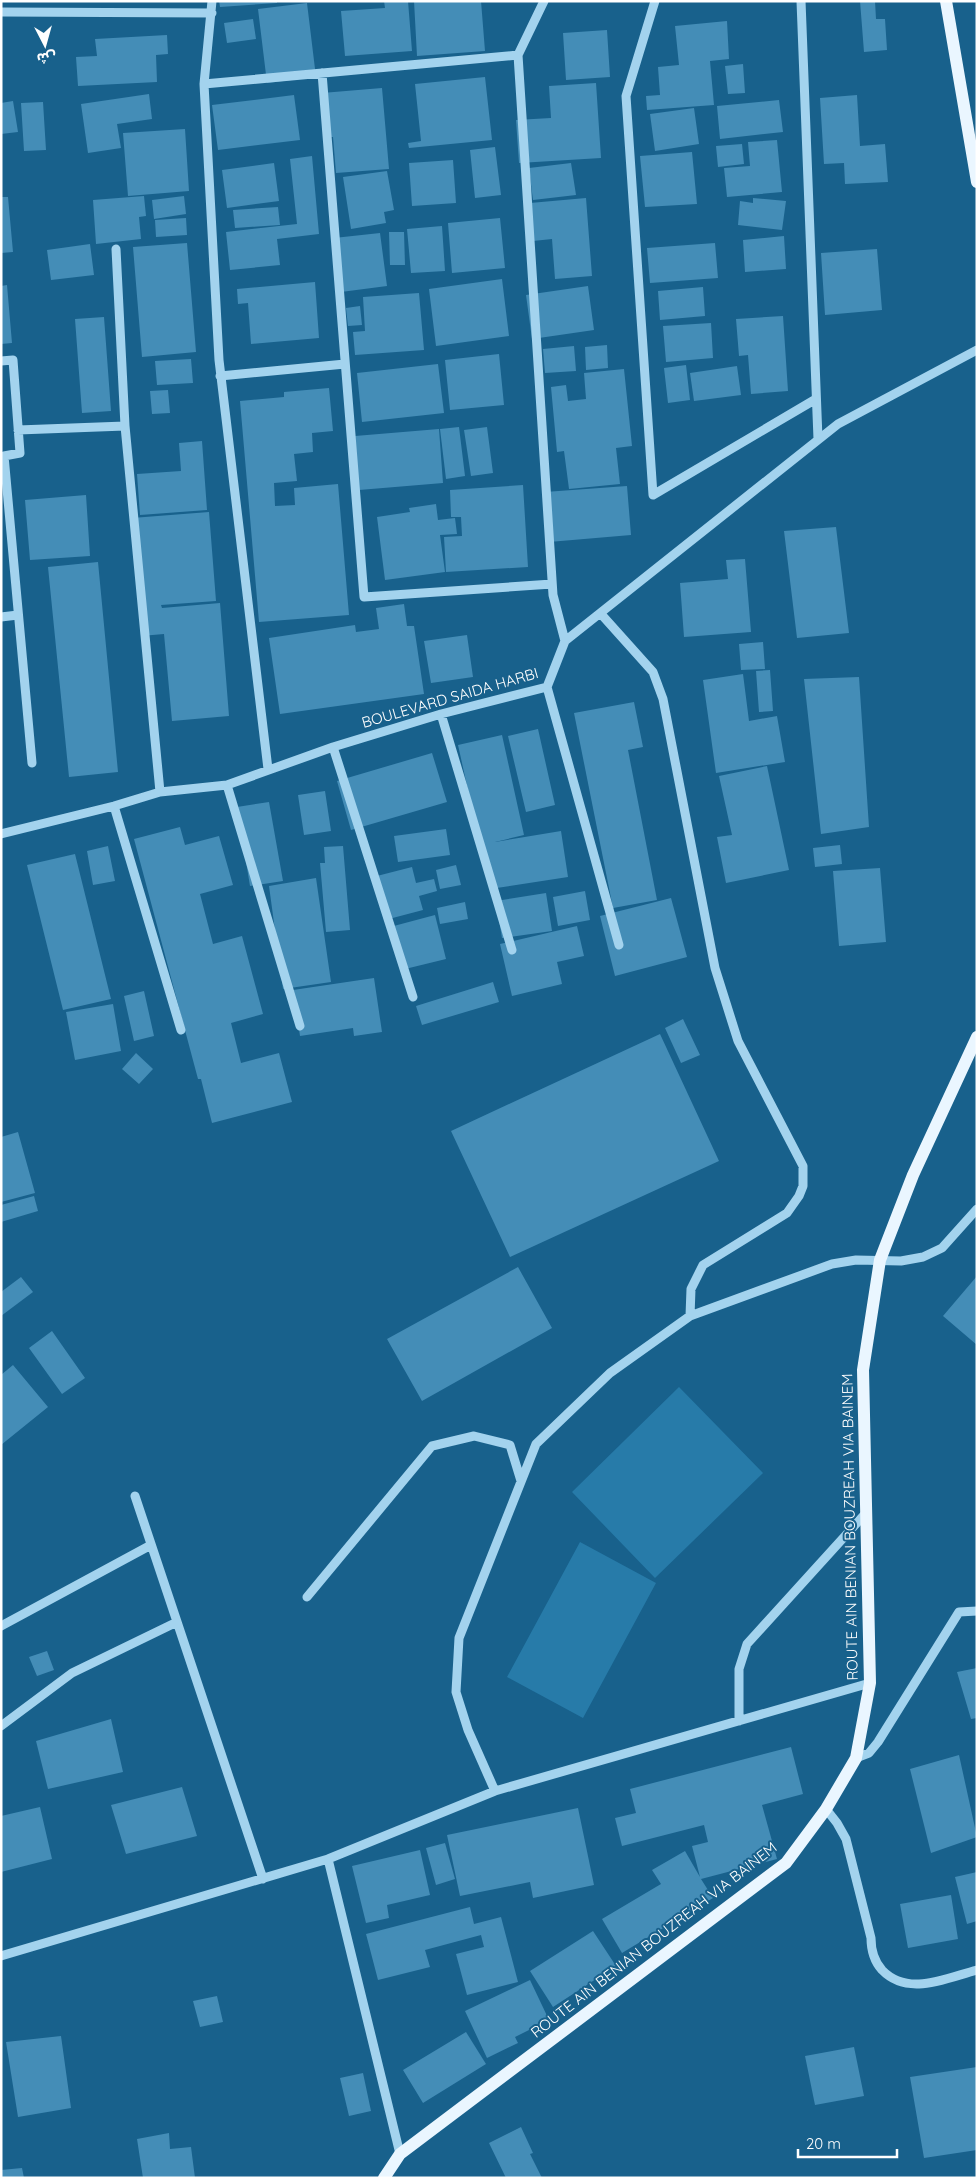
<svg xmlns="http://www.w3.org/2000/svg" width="978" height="2179" font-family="Quicksand,'Noto Sans Arabic',sans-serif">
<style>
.green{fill:#277ba9}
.building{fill:#448db7}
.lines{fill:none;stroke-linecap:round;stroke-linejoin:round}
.minor{stroke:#a3d3ee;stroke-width:9}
.major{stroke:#eaf6ff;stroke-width:12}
.labels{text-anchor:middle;stroke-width:4;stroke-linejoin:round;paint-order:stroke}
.street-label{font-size:15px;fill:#fff;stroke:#18618c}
</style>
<rect width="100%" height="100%" fill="#18618c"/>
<!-- green -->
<path class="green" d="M679,1387L763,1473L655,1578L572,1492Z
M580,1542L656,1583L583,1718L507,1677Z"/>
<!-- building -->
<path class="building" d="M219,1H277V3L220,7Z
M384,1H408L412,51L345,56L341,11L385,8Z
M414,1H481L485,51L417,56Z
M860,1H875L876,19H885L887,50L864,52Z
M307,3L316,77L267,83L258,9Z
M253,19L256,39L227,43L224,23Z
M727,21L729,59L710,61L714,105L647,110L646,96L660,95L658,67L679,65L675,26Z
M607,30L610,77L566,80L563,33Z
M167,35L168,54L156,55L157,82L78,86L76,57L97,56L95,39Z
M743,64L745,93L728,94L725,66Z
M485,77L492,140L409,148L408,143L421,141L415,84Z
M596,83L601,158L519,163L516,120L551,118L549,86Z
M382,88L389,169L336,173L333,137H326L322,93Z
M149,94L152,119L117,124L121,148L88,153L81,104Z
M294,95L300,140L218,150L212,105Z
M857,95L860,146L885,144L888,182L845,184L844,163L824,164L820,98Z
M779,100L783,132L720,139L717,106Z
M13,101L18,132L1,134V103Z
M43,102L46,150L24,151L21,103Z
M694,108L699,144L655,151L650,114Z
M185,129L189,191L128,196L123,133Z
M777,140L782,192L727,197L724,168L750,166L748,142Z
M742,144L744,164L718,167L716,146Z
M495,147L501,195L475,198L470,150Z
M692,152L697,204L645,207L640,156Z
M312,156L319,234L277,239L280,265L230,270L226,232L297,224L290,159Z
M453,160L456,203L412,206L409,163Z
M274,163L279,201L227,208L222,170Z
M571,163L576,195L533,200L529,168Z
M387,171L394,210L384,212L386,223L351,229L343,177Z
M144,196L146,216L139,217L141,239L96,244L93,200Z
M184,196L186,214L154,219L152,200Z
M1,197H8L13,252L1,253Z
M586,198L592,276L555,279L552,239L533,241L530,203Z
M753,198L786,201L782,230L738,225L740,201L753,203Z
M278,207L280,225L235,228L233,210Z
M186,218L187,235L156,237L155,220Z
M500,218L505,268L452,273L448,223Z
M442,226L445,271L411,273L407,229Z
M389,232H404L405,265H390Z
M380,233L387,286L341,292L334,238Z
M784,236L786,269L745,272L743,240Z
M187,243L196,352L142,357L133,247Z
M715,243L718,278L650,283L647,248Z
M90,244L94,275L51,280L47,250Z
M877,249L882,310L825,315L821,253Z
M502,279L509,336L436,346L429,289Z
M315,282L319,338L251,344L248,303L238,304L237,289Z
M7,285L12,343L1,344V286Z
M588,286L594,330L532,339L526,295Z
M703,287L705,316L660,320L658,291Z
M419,293L424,350L355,355L353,332L365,331L363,297Z
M360,306L362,325L348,326L346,308Z
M783,316L788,391L751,394L748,355L739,356L736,319Z
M104,317L111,411L82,413L75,319Z
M711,323L713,358L666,362L663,326Z
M607,345L608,368L586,370L585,347Z
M574,346L576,371L545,373L543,349Z
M499,354L504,405L450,410L445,360Z
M191,359L193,383L157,385L155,361Z
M438,364L444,413L362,422L357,373Z
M686,365L690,400L668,403L664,368Z
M737,366L741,395L694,401L690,373Z
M624,369L632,446L616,448L620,484L569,489L564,451L557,452L551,387L566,385L568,401L586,399L584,373Z
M329,388L333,431L312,433L313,452L294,454L297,481L274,483L275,506L295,505L294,488L338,484L349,615L259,622L240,401L284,397V392Z
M168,390L170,413L152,414L150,391Z
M459,427L465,476L446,479L440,429Z
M487,427L493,473L471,476L464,430Z
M439,429L443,483L359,490L355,436Z
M202,441L207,510L140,515L137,474L181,471L179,443Z
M523,485L528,567L446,572L444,537L462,536L461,517H451L450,490Z
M627,486L631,535L549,542L545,492Z
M86,495L90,556L30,560L25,500Z
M436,504L438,520L455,518L457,534L440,535L445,572L385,580L377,517L410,512L409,508Z
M209,512L216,601L161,605L162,608L220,603L229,716L172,721L164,634L141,636L132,518Z
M836,527L849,633L797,638L784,531Z
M745,559L751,632L684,637L680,583L728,579L726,560Z
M98,562L118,772L69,777L48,567Z
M404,604L407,626H414L424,694L280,714L269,638L355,625L356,632L379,629L376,608Z
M467,635L473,677L431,683L424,641Z
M763,642L765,669L741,670L739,644Z
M770,670L773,711L759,712L756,671Z
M743,674L749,721L777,716L785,762L716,773L703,680Z
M859,677L869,827L821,834L804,679Z
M634,702L643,747L628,750L657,900L613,908L574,713Z
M538,729L555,805L526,812L508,736Z
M502,735L524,835L495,842L561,831L568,877L490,889L458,745Z
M432,753L447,802L351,830L337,781Z
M767,766L789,870L726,883L717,837L732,835L719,776Z
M325,791L331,831L304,835L298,795Z
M269,802L283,881L250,886L237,807Z
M180,827L185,845L219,836L233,885L200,894L213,944L242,936L263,1014L231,1023L241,1063L279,1053L292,1102L212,1123L201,1079H198L134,839Z
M446,829L450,855L398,862L394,836Z
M840,845L842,864L815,867L813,848Z
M108,846L115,881L93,885L87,851Z
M343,846L350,930L326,932L320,863H325L324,847Z
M75,854L111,999L63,1010L27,865Z
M456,865L461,885L440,889L436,870Z
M412,867L416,883L434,879L437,891L419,896L423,910L385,920L373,877Z
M880,868L886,942L839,946L833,871Z
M316,878L331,982L283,989L269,886Z
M585,891L590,920L558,926L553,897Z
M546,893L552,931L502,938L496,901Z
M671,898L687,957L615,976L600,916Z
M465,902L468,919L440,924L437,908Z
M435,915L446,959L401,970L390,927Z
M577,926L584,956L557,962L562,984L512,996L500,944Z
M374,978L382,1032L354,1036L353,1028L300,1036L293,990Z
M493,982L499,1002L422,1025L416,1006Z
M144,991L154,1036L134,1041L124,996Z
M113,1004L121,1051L75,1060L66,1012Z
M683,1019L700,1055L681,1063L665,1028Z
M660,1034L719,1161L510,1257L451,1131Z
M136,1053L153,1069L139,1084L122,1069Z
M18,1132L35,1193L1,1202V1137Z
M34,1196L38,1211L1,1222V1205Z
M518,1267L552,1328L422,1401L387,1339Z
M977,1276V1345L943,1316Z
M21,1277L33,1292L1,1316V1292Z
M52,1331L85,1378L62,1394L29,1348Z
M13,1365L48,1407L1,1445V1375Z
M47,1651L54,1670L37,1676L29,1657Z
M977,1668V1718L971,1719L957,1672Z
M111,1719L123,1772L48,1789L36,1741Z
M791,1747L803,1794L762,1805L777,1859L701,1879L713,1898L622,1953L602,1919L661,1884L652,1870L685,1851L700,1877L692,1846L708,1842L704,1825L622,1846L615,1818L636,1813L630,1789Z
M959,1755L977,1837L931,1853L910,1769Z
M182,1787L197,1836L126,1854L111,1805Z
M40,1807L52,1859L1,1872V1816Z
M578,1808L594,1885L533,1898L530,1882L460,1896L447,1835Z
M445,1843L455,1879L436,1885L426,1848Z
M420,1850L430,1895L387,1905L389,1918L366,1923L352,1866Z
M977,1872V1921L967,1924L955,1877Z
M951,1895L958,1939L908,1948L900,1904Z
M470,1907L474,1924L501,1917L518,1982L467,1995L456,1954L484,1947L481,1935L425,1950L430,1967L378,1980L366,1934Z
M593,1931L616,1966L553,2007L530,1971Z
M530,1980L549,2020L515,2037L518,2043L487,2058L465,2011Z
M217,1996L223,2022L200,2027L193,2001Z
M466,2032L486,2064L423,2103L403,2070Z
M61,2036L71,2108L18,2117L6,2042Z
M854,2047L864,2096L815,2105L805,2056Z
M977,2067V2150L924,2158L910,2077Z
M363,2073L371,2111L349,2116L340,2078Z
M521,2127L533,2153L530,2154L542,2178H506L489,2143Z
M169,2133L170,2149L191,2147L195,2178H143L137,2139Z
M22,2168L24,2178H1V2170Z"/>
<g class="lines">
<!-- minor -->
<path class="minor" d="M212,1L204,84L219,360L268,769
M655,1L626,96L653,495L816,399
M801,1L818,439
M1,12L212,13
M518,55L553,595L565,641
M322,73L364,597L552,584
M204,84L518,55L544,1
M116,249L125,426L160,792
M1,361L13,360L20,453L4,456L32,763
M220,376L345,364
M18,430L125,426
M601,614L653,672L663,699L715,968L738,1041L803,1166V1186L799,1196L787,1213L703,1265L691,1289L690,1316
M1,617L18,615
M547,687L619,945
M441,714L512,950
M333,747L413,997
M227,785L300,1026
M114,806L181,1030
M1,834L114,806L160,792L227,785L333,747L441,714L547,687L565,641L838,424L977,350
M135,1496L263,1879
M307,1597L432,1446L474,1436L510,1445L521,1481
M1,1626L151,1545
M739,1721V1669L747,1644L865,1514
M1,1726L72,1673L177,1622
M856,1758L869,1753L878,1742L959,1612L977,1611
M495,1791L468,1730L456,1692L459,1638L536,1444L610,1373L690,1316L832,1264L856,1260L901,1261L923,1257L942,1248L977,1209
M826,1809L837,1823L846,1839L871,1938C871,1950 874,1961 882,1970C908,1997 946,1978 977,1970
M328,1859L400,2154
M1,1956L328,1859L495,1791L870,1683"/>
<!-- major -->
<path class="major" d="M946,1L977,182
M384,2178L400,2154L786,1863L826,1809L856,1758L870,1683L863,1370L880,1260L913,1175L977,1037"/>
</g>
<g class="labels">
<!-- street labels -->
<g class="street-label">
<text transform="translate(450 698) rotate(-16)" y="5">BOULEVARD SAIDA HARBI</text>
<text transform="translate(850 1527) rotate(-91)" y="5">ROUTE AIN BENIAN BOUZREAH VIA BAINEM</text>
<text transform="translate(654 1940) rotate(-38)" y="5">ROUTE AIN BENIAN BOUZREAH VIA BAINEM</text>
</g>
</g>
<!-- border -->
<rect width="978" height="2179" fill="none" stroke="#ffffff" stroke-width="5"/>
<!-- north arrow -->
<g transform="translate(45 45) rotate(174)" stroke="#18618c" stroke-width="4" paint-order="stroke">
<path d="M0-4L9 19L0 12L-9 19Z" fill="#ffffff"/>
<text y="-8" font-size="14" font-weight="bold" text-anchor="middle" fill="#ffffff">ش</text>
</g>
<!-- scale -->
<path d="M798 2149v8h99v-8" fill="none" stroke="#ffffff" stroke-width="2.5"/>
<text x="806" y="2149" font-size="15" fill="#ffffff" stroke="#18618c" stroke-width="4" paint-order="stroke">20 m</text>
</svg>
